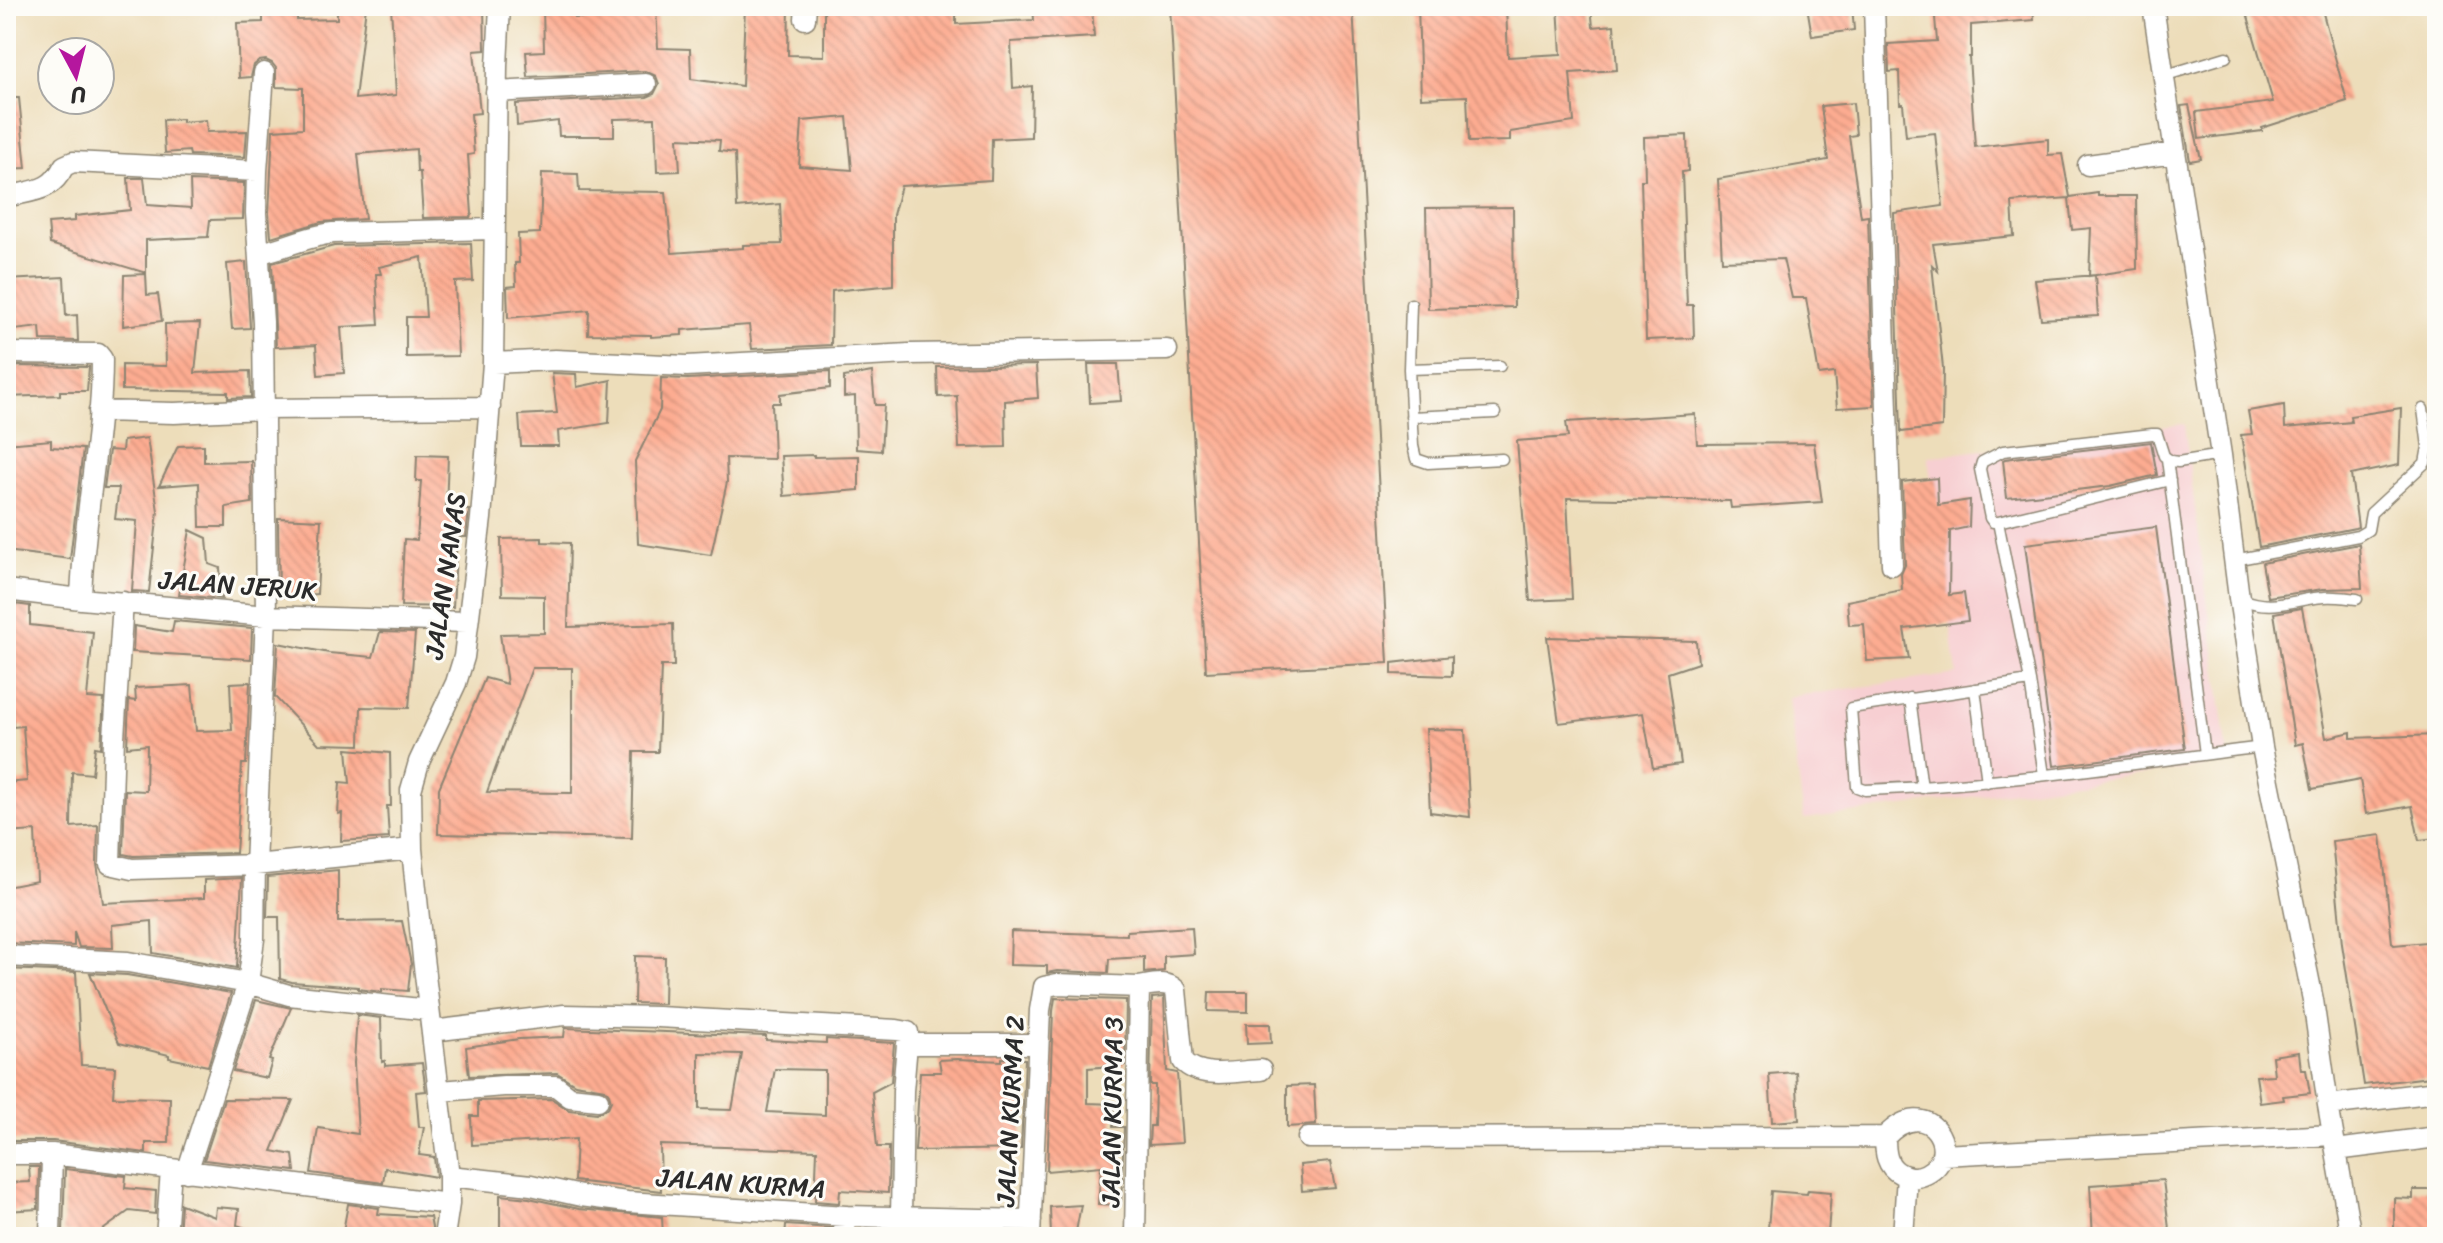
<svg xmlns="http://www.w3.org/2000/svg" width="2443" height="1243" font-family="Sriracha,sans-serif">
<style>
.built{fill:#f7cfd2}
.building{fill:url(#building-back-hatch);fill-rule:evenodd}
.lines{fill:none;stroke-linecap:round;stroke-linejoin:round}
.lane-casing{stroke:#8c8472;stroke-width:13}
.street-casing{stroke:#8c8472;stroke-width:23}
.lane{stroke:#fff;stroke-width:10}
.street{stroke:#fff;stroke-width:20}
.labels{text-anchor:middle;stroke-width:6;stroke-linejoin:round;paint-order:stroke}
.street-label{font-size:26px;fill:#2b2b2b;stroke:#fdfcf7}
</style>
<defs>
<pattern id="building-back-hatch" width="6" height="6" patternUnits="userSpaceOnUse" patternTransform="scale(2)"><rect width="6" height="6" fill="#fdac91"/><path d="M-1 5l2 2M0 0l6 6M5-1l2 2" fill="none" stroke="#d9947d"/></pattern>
</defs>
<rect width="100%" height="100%" fill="#fdfcf7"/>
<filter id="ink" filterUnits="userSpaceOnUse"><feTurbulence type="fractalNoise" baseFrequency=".0125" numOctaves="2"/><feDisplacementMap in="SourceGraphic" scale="16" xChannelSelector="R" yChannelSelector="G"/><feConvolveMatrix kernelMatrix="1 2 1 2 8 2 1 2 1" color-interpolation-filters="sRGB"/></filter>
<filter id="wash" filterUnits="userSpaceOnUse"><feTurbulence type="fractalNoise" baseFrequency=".006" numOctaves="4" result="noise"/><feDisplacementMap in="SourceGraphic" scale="32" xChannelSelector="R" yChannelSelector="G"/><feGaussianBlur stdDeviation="1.8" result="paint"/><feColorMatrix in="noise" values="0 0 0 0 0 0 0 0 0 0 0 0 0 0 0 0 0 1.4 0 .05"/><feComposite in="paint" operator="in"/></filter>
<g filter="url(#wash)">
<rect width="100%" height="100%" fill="#edddba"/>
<!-- built -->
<path class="built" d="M2184,424L2229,763L1804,819L1788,697L1957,674L1928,457Z"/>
<g id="blocks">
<!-- building -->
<path class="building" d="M263,6H297V20L337,19V6H366L355,99L396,95L391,6H484L485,50L474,51L480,113L471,114L474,154L468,155L472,214L470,217L423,218L420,172H417L416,149L358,154L365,219L321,222L271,237L269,213L273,130L303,128V88L276,87V68L272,63L266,60L259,61L254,65L251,77L239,78L237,23L263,22Z
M543,6H574V18L631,17V6H656L658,48L690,49L691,79L742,86L745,6H789L788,55L824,56V6H956V24L1034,20L1033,6H1092L1094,37L1011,42L1013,88L1032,86L1031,137L992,139L991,180L901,186L893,215V285L832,291L831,345L752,349L749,325L682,330V335L651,337V335L588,334L589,310L508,318L507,287L516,286L515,263H519L518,234L540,233L542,173L578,174L579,191L666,192L672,253L743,248V245L782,244L780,204L737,208L735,153L719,151L720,140L678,138L680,171L657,172L655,118L614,119V136H559L558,121L517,126L516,104L647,97L654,94L659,84L656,76L645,71L528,77L526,52L544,51ZM847,117L852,170L799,166L802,121Z
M1170,6H1353L1388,663L1206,672Z
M1418,6H1506L1508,57L1561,54L1558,6H1591L1593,27L1614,25L1617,70L1570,73L1574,122L1510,132V141L1469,142L1467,96L1421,98Z
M1807,6H1852L1854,30L1812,36Z
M1934,6H2033L2034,20L1971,25V57H1969L1975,147L2048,139V155L2062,154L2070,197L2098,193V196H2136L2137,269L2089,276L2091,228L2072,230L2069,198L2012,202L2014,236L1933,244L1938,271L1932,265L1943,368L1942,427L1901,432L1894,213L1943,206L1935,133L1906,136L1903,104H1900L1899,71L1889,72L1888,44L1937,41Z
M2245,6H2321L2347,101L2262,128V131L2199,139L2196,112L2273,102Z
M6,98H19L26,168L6,169Z
M1853,103L1856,135L1849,136L1861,217L1868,216L1874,406L1837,408L1834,373L1819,375L1806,298H1792L1783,259L1722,261L1718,179L1828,160L1821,106Z
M2189,105L2201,159L2190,161L2181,106Z
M182,119V122L206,120L207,132L247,131L245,157L190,155L189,151L165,153L163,120Z
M1687,135L1688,171L1682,172L1687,305H1693L1694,338L1646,340L1641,180H1645L1644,137Z
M128,178H144L147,205L191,208L190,181L244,183L243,219L210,220L208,237L146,240V273L50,244L48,223L75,221V216L130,210Z
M1513,207L1514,307L1428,309L1426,208Z
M471,243L473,281L455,282L458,356L406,357V317H426L422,257L379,267L381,274H376L379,325L341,327L344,373L318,375L316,345L276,347L272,263L334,246Z
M246,262L250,328L232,329L227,264Z
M146,274L147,295L158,294L162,321L123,326L124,275Z
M2095,275L2098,316L2041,319L2035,280Z
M64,277L66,316L77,315L78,341L41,340L40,327L6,331V280Z
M200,323L195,373L250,371L251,397L228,398V392L122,390V365L166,366L165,324Z
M1088,364H1118L1121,401L1090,403Z
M1036,365L1038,398L1005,401L1006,447L959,448L957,396L938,397L937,367Z
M19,366L89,367L87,391H60V395L6,397V368Z
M830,371V388L780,394V403H772L774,459L726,458L727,482L711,555L638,544L635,461L660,410L661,378L688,379Z
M872,372L875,405H884L881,451L856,449L855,396L844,397V377Z
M552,373L576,374L577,387L611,380L609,423L558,431L559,446H521L519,415L557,413Z
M2284,405L2285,428L2351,422L2350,416L2401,408L2399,465L2351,475L2358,527L2355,528L2259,547L2241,435L2252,434L2248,411Z
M1695,414L1697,444L1814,443L1822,502L1731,508L1730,501L1567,498L1572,599L1530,601L1517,441L1568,437L1566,422Z
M147,438L158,511L149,592L132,591L137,521L115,519L119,488H104L109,450L122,451L123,441Z
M51,440V447L83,449L70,559L6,551V444Z
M2151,442L2157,475L2110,486L2007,498L2003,460L2005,459Z
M204,445V462L251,461L252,503L226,507V527H200L199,483L159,486L178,446Z
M417,455L448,456L446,509L469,510L466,537H457L453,607L401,606L404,539L417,540L421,481H416Z
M814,455V457L859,456V490L784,496L781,456Z
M1937,478L1938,505L1970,500L1969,527L1950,531L1949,595L1964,593L1968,621L1904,629L1909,659L1867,661L1864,624L1849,625L1847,601L1902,590L1901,574L1905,565L1902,482Z
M278,518L321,520L317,594L279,597Z
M2156,527L2185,749L2054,766L2025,544Z
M190,530L207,538L209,564L220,568L222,599L179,595Z
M542,538V542L570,543L568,627L673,624L674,666H661L658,752H634L632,838L438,834L439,788L485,678L507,684L500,634L544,633V596L502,595L501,539ZM532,668H572V793L487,792Z
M2359,544L2362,588L2323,589L2268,597L2262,563Z
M6,603L30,606V625L93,632L87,698L104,699L101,748L95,747L92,774L72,772L71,827L98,825L97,864L103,903L204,898V880L242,878L237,968L153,953L152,921L112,925L113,948L79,947L74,932V946L6,943V887L37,881L35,831L6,833V783L27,781L23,726L13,727L10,683L6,684Z
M2302,608L2326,738L2351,732V738L2437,735V838L2419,840L2412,806L2366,814L2360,780L2312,789L2303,743L2295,745L2274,613Z
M174,621L252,628L251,659L133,652L134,626L172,632Z
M380,632L415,633L409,708L361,707L360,745L319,744L275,697L278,643L329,653L373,657Z
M1547,637L1696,641L1698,663L1668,673L1681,764L1653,768L1643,713L1559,723Z
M1452,656V676L1392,674V663Z
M250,682L246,764H242L236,853L133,856L123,854L125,790L146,791L147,745L127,747L129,700L136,701L135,688L192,685L196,731L232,730L230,683Z
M1426,729L1465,730L1470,817L1430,812Z
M347,749L390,753L391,806H387L389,838L341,841L342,813L338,814L340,782L350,783Z
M2381,835L2392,943L2394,945L2437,941V1076L2364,1085L2342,944L2332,841Z
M338,870V922L402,921L411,964L408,991L382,989V992L358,989V987L292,982L280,979L279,917H267L268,877Z
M1192,927L1194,954L1164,956V971L1144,973V957L1109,959L1108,973L1057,971L1047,973V966L1010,965L1011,931L1127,935V931Z
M635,956L665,957L664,1004L634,1003Z
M6,969L76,972L81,1065L115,1067L113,1097L170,1098L169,1143H146V1153L53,1141H7L6,1083L10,1082L6,1031Z
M90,973L127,975L231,993L208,1066L169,1058V1055L119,1043Z
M1209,992H1248V1012L1208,1011Z
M1164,997L1167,1071L1177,1073L1182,1143L1149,1145L1150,1126H1154L1155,1085H1150L1152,998Z
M1055,998L1126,1000L1125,1065L1088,1068V1103L1114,1104L1113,1127H1124L1121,1205L1098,1204L1101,1166L1047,1171L1053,1011Z
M256,1000L291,1008L269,1060L272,1061L267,1078L233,1071Z
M357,1015L381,1018L382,1062L385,1061V1066L422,1063L426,1091L416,1092L419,1127H424L419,1155L434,1157L436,1177L385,1168L383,1183L311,1173L318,1128L358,1134L354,1063Z
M1246,1024H1270L1271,1043L1247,1044Z
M565,1028L766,1036V1040L826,1043V1039L894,1043L891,1082L872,1092L877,1147H889L888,1193L840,1190L839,1203L815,1201L817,1150L660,1145L661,1191L574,1181L576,1139L472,1145L471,1116H478V1101L552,1099L569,1110L597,1113L608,1108L611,1101L609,1094L605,1089L575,1084L557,1073L469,1076L466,1047L519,1039L564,1037ZM699,1053L742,1054L732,1110L699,1109ZM775,1069L825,1070V1115L767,1112Z
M2299,1052L2301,1070H2306L2310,1093L2283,1096L2284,1100L2260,1103L2256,1076L2274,1075L2272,1056Z
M1002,1058L1025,1059L1021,1149L915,1151L920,1072H941L939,1060L958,1059L1002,1061Z
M1796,1072L1799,1120L1772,1122L1769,1074Z
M1314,1085L1316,1125L1287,1127V1086Z
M224,1099L293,1100L272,1151L293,1155L295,1171L204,1160Z
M1330,1162L1335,1188L1302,1191L1300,1165Z
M29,1167H39L38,1209L6,1211V1183L30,1182Z
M65,1169L126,1176L125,1188L156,1191L155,1214L129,1211L96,1235L63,1232Z
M2163,1180L2170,1237H2093L2090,1185Z
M1808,1190L1831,1192L1828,1234L1768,1229L1771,1191L1807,1194Z
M2413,1190H2437V1237H2394V1198L2413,1199Z
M500,1195L529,1198L579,1209L662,1217L663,1237H500Z
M181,1204L215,1217L216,1207L239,1209L237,1225L265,1235L264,1237H179Z
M348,1204L379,1208L378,1214L430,1217L432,1227L431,1237H342Z
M1081,1205L1075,1237H1051L1050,1207Z
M786,1225L831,1228L830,1237H785Z"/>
</g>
</g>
<g filter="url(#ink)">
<use href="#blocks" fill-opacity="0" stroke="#8c8472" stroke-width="2"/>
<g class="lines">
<defs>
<path id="lane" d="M2163,76L2226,57
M1411,304L1409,369L1413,446L1416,459L1428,463L1502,459
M1409,369L1500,366
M1411,417L1495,413
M2167,459L2205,754
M1998,522L2170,480
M2234,560L2358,536L2368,530L2371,513L2425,463L2428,447L2423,409
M2241,599C2273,612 2293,599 2324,597C2335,596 2347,598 2357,599
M2030,681L1851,708L1857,787L1865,790C1998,785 2130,764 2262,747
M1975,689L1987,782
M1910,698L1922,788
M2044,775L2030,681L1998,522H1993L1990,518L1980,469L1982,462L2003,451L2152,434H2157L2164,456L2171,461L2178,462L2221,455"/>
<path id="street" d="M1874,6L1892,565
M2153,6L2221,455L2239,598L2262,747L2313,1000L2328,1105L2351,1237
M805,19L806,6
M496,92L646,84
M2088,165L2174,153
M257,171L264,73
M6,197C32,190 51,193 64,166L73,162L257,171L256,213L263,322L266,616L255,865L254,939L248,983L187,1172
M260,253C285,248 307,236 333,233L494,229
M6,353L98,354L102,359C102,440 83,519 81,599
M493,363L555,360L687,366L909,354L1167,350
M99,411L174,413L263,409L490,407
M6,590L81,599L266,616L467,622
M123,602L114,737L110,864L132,869L255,865L412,849
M6,956L128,962L248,983L289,995L429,1010
M1139,987C1151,985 1167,980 1176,990L1183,1061C1201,1080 1237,1071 1261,1070
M432,1031L564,1015L658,1017L897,1030L908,1032L907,1044
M440,1091L504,1086H556L570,1097L598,1100
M2328,1105L2437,1092
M1308,1138L1885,1137C1929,1090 1965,1155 1926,1174C1918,1178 1909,1178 1901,1174C1886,1167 1885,1152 1885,1137
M2336,1150L2437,1137
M6,1154H52L449,1204
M1942,1155L2333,1135
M449,1176L531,1185L581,1196L627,1202L846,1216L1031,1220
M901,1217L903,1091L907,1044H1038
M50,1237L52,1154
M166,1237L171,1170
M444,1237L449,1204V1176L423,958L412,849L411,790L419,762L456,683L464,657L481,518L493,363L497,66L500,6
M843,1237L846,1216
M1030,1237L1040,1010L1044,987L1057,984L1139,987L1135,1237
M1903,1237L1907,1176"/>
</defs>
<!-- lane casing -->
<use href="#lane" class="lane-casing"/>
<!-- street casing -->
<use href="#street" class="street-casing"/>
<!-- lane -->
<use href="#lane" class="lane"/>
<!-- street -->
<use href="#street" class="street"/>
</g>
</g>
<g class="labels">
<!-- street labels -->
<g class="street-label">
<text transform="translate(445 576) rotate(-82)" y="9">JALAN NANAS</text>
<text transform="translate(238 585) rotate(4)" y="9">JALAN JERUK</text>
<text transform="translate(1010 1111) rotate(-87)" y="9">JALAN KURMA 2</text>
<text transform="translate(1112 1112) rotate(-89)" y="9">JALAN KURMA 3</text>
<text transform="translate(741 1183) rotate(4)" y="9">JALAN KURMA</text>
</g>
</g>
<!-- margin -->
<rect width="2443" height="1243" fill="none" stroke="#fdfcf7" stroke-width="32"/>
<!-- north arrow -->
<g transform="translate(76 76) rotate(173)"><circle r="38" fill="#fdfcf7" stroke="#a9a8a5" stroke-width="2"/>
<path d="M0-6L14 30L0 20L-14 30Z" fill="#b5179e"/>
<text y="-12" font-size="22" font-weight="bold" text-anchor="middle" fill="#2b2b2b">U</text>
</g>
</svg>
